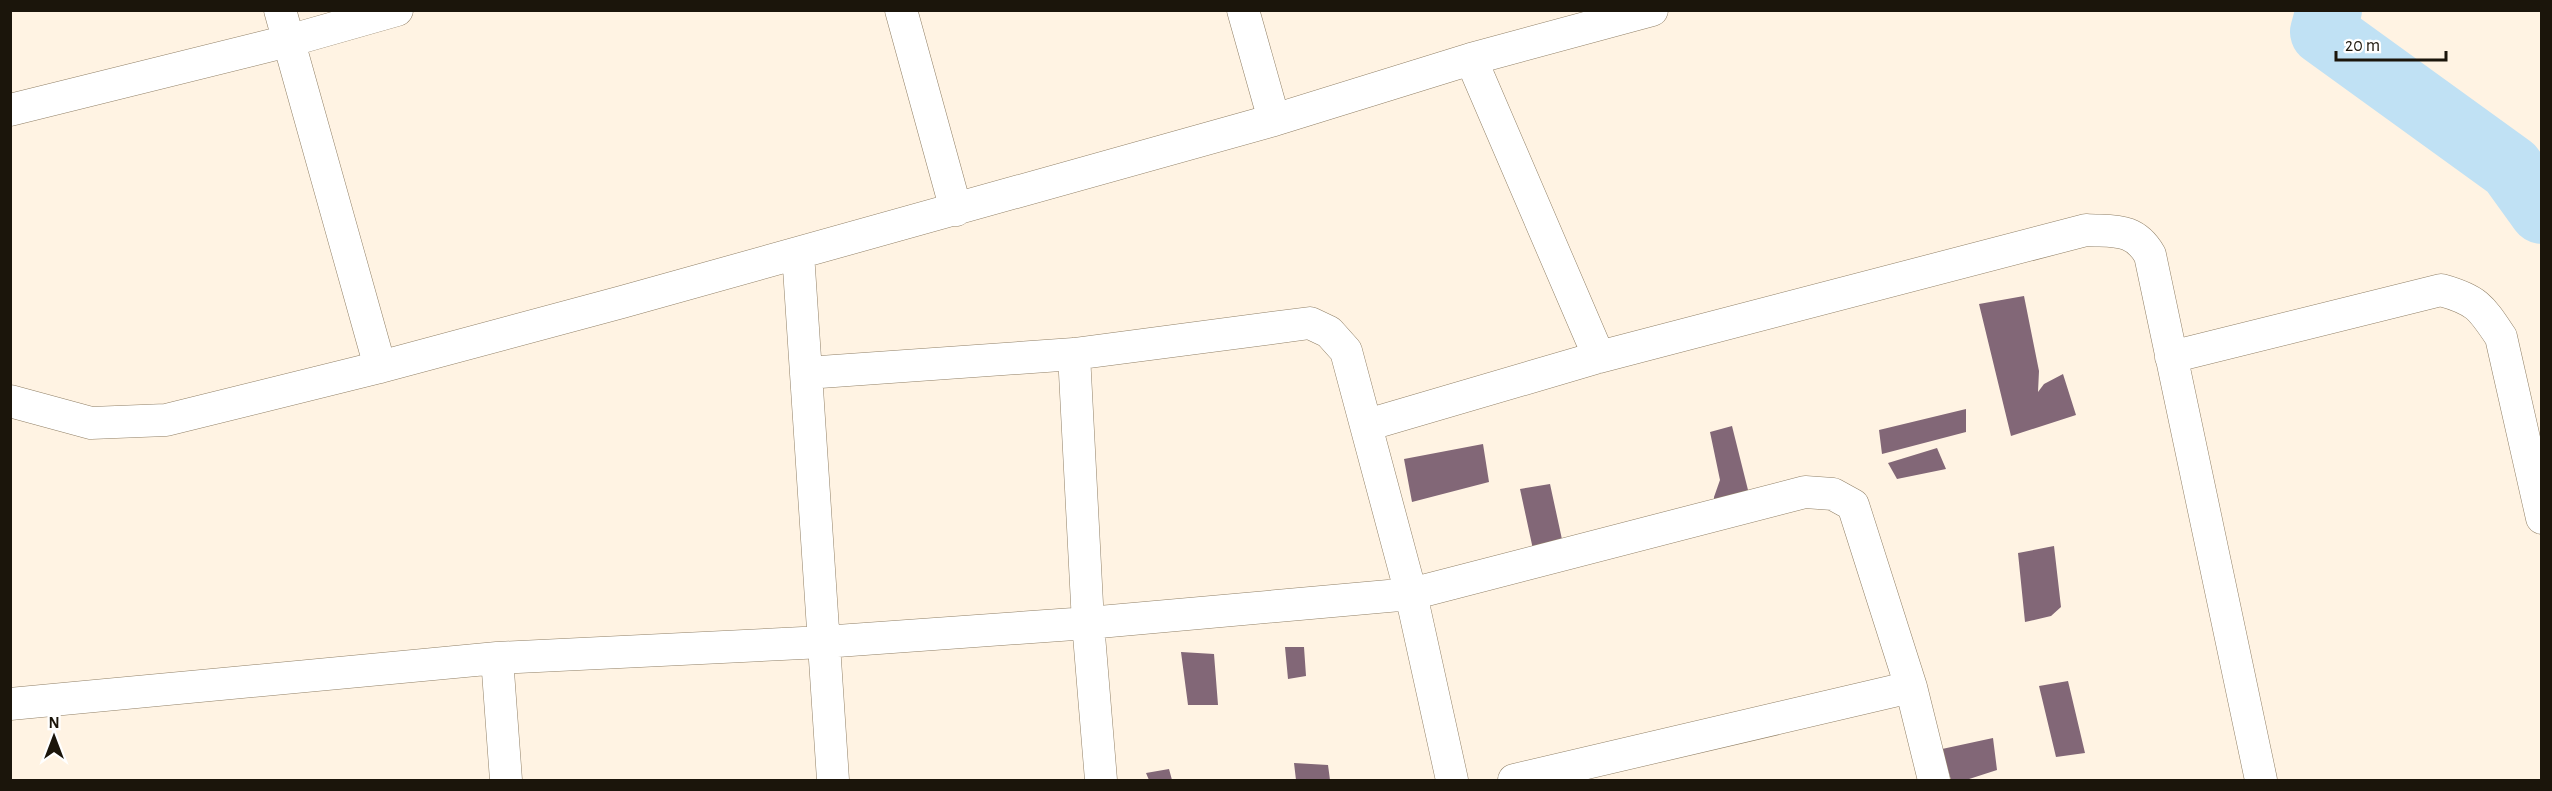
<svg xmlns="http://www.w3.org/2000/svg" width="2552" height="791" font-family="'Alegreya Sans',sans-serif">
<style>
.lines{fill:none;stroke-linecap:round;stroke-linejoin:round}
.river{stroke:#c0e1f4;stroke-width:66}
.building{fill:#826777}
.minor-casing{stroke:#918067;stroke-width:33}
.minor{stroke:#fff;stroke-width:32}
</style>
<rect width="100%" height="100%" fill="#fff3e3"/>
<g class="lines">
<!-- river -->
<path class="river" d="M2329,10L2323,32L2511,168L2542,211"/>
</g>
<!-- building -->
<path class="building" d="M2024,296L2039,371L2038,392L2044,384L2063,374L2076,415L2011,436L1979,304Z
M1966,409V432L1882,454L1879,430Z
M1732,426L1750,498L1714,509V497L1720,480L1710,432Z
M1483,444L1489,482L1412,502L1404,459Z
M1937,448L1946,469L1897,479L1888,463Z
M1550,484L1563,544L1534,554L1520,489Z
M2054,546L2061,607L2051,616L2025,622L2018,553Z
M1285,647H1304L1306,676L1288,679Z
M1181,652L1214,654L1218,705H1188Z
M2068,681L2085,753L2056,757L2039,686Z
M1993,738L1997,770L1966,780H1951L1942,749Z
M1294,763L1328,765L1330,780H1296Z
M1169,769L1172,780H1149L1146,773Z"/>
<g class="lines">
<defs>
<path id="minor" d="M280,10L380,367
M901,10L956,210
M1243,10L1274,120
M1471,59L1599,357
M10,110L288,41L397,10
M798,253L833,780
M1074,354L1088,623L1101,780
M2171,357L2441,290C2477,300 2481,307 2501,337L2542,518
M806,373L1074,354L1310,323L1329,332L1346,351L1411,594L1452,780
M10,401L91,423L166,420L380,367L622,302L1274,120L1471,59L1652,10
M1367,425L1599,357L2086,230C2114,232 2134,227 2150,255L2261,780
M497,658L506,780
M10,704L497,658L823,642L1088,623L1411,594L1805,492L1833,494L1853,505L1911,687L1934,780
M1514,780L1911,687"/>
</defs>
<!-- minor casing -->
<use href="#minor" class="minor-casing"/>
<!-- minor -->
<use href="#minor" class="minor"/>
</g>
<!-- border -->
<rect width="2552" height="791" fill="none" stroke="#1b150b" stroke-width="24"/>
<!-- north arrow -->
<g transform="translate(54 737)" stroke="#ffffff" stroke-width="4.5" paint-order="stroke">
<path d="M0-4.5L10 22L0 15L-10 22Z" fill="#1b150b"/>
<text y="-9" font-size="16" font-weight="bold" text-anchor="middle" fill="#1b150b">N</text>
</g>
<!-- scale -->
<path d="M2336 51v9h110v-9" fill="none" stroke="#1b150b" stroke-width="3"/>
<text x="2345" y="51" font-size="18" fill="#1b150b" stroke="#ffffff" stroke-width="4.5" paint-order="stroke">20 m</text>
</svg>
